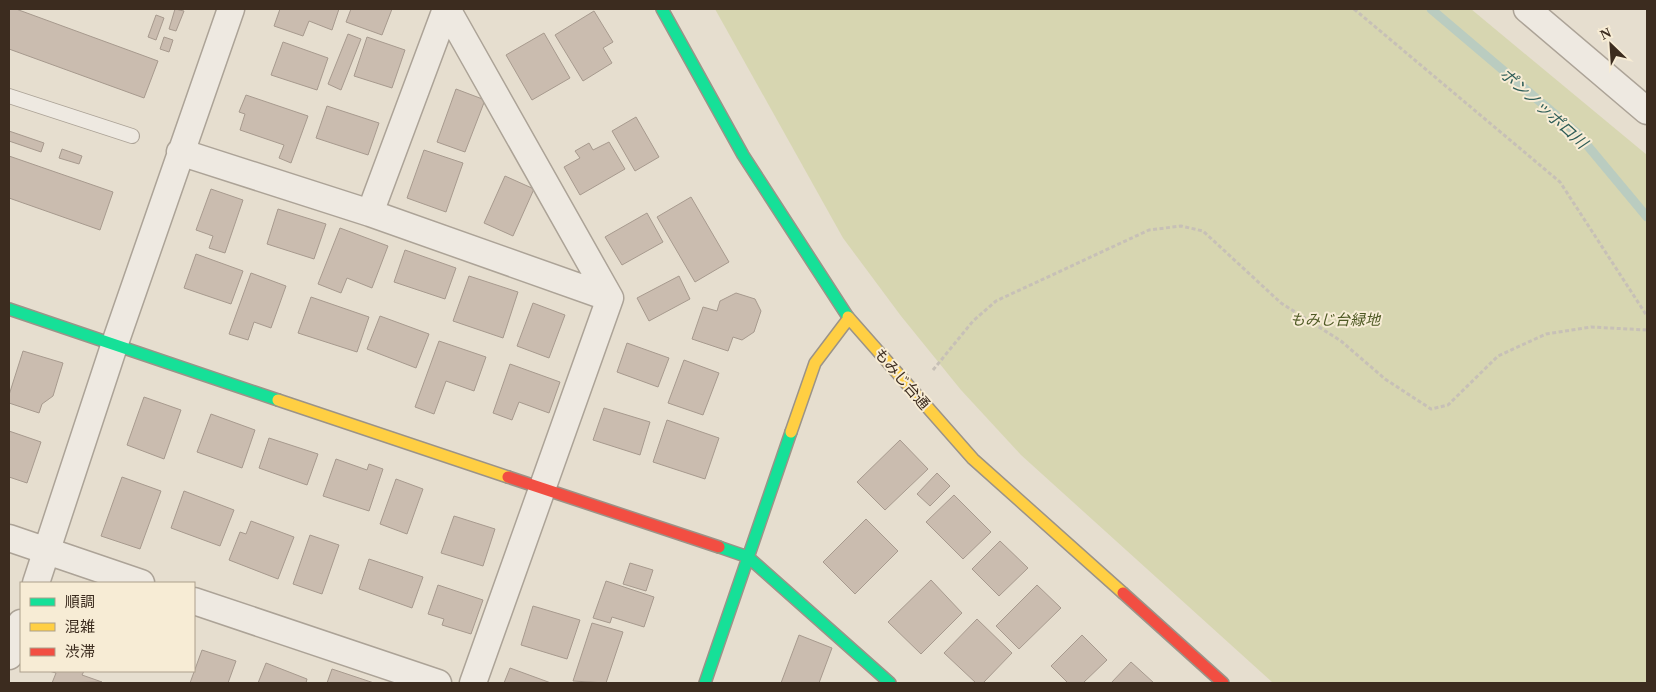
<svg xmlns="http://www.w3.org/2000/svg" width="1656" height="692" font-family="'Times New Roman','Noto Sans JP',serif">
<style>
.green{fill:#d7d6b1}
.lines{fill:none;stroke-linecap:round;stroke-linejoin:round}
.stream{stroke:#baccc0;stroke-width:9}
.building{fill:#cabcaf;stroke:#a79a8e}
.lane-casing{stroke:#aca397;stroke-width:16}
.street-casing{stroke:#aca397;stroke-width:29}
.fast-casing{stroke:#9b9388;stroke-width:14}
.slow-casing{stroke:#9b9388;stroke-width:14}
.jam-casing{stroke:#9b9388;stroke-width:14}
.path{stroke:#c7c0b7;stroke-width:3;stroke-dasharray:4 2.5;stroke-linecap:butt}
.lane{stroke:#eee9e1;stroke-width:14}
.street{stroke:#eee9e1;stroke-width:26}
.fast{stroke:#16e098;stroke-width:11}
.slow{stroke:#ffcf43;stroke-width:11}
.jam{stroke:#f24e42;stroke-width:11}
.labels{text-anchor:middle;stroke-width:4;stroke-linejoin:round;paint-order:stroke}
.park-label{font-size:15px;font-style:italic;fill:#4e5924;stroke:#f7ecd5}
.street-label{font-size:15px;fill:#3c2c1f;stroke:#f7ecd5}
.water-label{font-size:16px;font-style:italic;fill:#2d5c57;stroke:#f7ecd5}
</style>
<rect width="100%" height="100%" fill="#e6decf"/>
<!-- green -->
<path class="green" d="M715,9H1471L1647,155V683H1273L1021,455L961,390L901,316L843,238Z"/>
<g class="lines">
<!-- stream -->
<path class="stream" d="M1431,9L1577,133L1647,217"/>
</g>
<!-- building -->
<path class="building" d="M9,9H16L158,61L144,98L9,49Z
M175,9L184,11L176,31L169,29Z
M280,9H339L332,30L309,21L303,36L274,26Z
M351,9H392L382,35L346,22Z
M594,11L613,42L603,48L612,63L583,81L555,35Z
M156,15L164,18L156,40L148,37Z
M544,33L570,78L532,100L506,55Z
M348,34L361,39L341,90L328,84Z
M164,37L173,40L169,52L160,49Z
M367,37L405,50L392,88L354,76Z
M283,42L328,58L317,90L271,75Z
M456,89L485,100L465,152L437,142Z
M246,95L308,116L291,163L279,158L284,145L240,130L245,114L239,112Z
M327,106L379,123L368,155L316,138Z
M636,117L659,157L635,171L612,131Z
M9,131L44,143L41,152L9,141Z
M609,142L625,169L580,195L564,167L580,158L575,151L589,143L593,150Z
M62,149L82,156L79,164L59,158Z
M424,150L463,163L446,212L407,198Z
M9,156L113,192L100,230L9,198Z
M505,176L534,189L513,236L484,223Z
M211,189L243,200L225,253L209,248L213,236L196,230Z
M691,197L729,262L695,282L657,217Z
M278,209L326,224L314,259L267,244Z
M647,213L663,242L622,265L605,237Z
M340,228L388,246L372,288L347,278L341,293L318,284Z
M405,250L456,268L445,299L394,282Z
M196,254L243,271L231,304L184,288Z
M251,273L286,286L271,328L254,322L248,340L229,334Z
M469,276L518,292L503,338L453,321Z
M679,276L690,299L649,321L637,298Z
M736,293L755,299L761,311L754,332L742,340L733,337L728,351L692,339L703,307L717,311L720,301Z
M311,297L369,317L357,352L298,333Z
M533,303L565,315L549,358L517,346Z
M380,316L429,334L416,368L367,349Z
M439,341L486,357L474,391L446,381L434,414L415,407Z
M627,343L669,358L658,387L617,372Z
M23,351L63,363L53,396L42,404L39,413L9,403V395Z
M684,360L719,373L703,415L668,403Z
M510,364L560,382L549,413L519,402L512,420L493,413Z
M144,397L181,410L164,459L127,445Z
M604,408L650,422L640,455L593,440Z
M211,414L255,430L242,468L197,452Z
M667,420L719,438L705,479L653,462Z
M9,431L41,442L27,483L9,477Z
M269,438L318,454L307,485L259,468Z
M900,440L928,469L885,510L857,482Z
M336,459L367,470L369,464L383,469L369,511L323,496Z
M937,473L950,486L930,506L917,494Z
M122,477L161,491L140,549L101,536Z
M396,479L423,489L407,534L380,524Z
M184,491L234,510L220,546L171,528Z
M954,495L991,532L963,559L926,522Z
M454,516L495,529L483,566L441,553Z
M866,519L898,551L855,594L823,562Z
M251,521L294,537L278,579L229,560L240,532L246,534Z
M310,535L339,545L322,594L293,584Z
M1000,541L1028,568L999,596L972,569Z
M369,559L423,577L412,608L359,589Z
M630,563L653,570L646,591L623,584Z
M931,580L962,613L921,654L888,622Z
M606,581L654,597L644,627L612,617L610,623L593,618Z
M438,585L483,600L471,634L442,625L444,619L428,614Z
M1037,585L1061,608L1019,649L996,626Z
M533,606L580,620L567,659L521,645Z
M977,619L1012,653L983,683H976L944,653Z
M592,623L623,632L606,683L573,681Z
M799,635L832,648L819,683H781Z
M1082,635L1107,660L1083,683H1068L1051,666Z
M202,650L236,661L228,683H190Z
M1131,662L1154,683H1111Z
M266,663L307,679L306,683H258Z
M510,668L551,683H504Z
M332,669L374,683H327Z
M49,671H84L82,675L102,682L52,683L56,673Z"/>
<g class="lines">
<defs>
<path id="lane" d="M9,96L132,136"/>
<path id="street" d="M447,9L610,298L473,683
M1527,9L1647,111
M180,152L370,213L610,298
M370,213L446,9
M9,538L141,583
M36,583L114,346L231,9
M194,601L438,683
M9,656L21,623"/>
<path id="fast" d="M662,9L743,155L848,317
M9,309L278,400
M719,547L748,557L890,683
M705,683L791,432"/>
<path id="slow" d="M848,317L973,459L1123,593
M278,400L508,477
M791,432L815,363L849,318"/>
<path id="jam" d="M508,477L719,547
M1123,593L1223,683"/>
</defs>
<!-- lane casing -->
<use href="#lane" class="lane-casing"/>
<!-- street casing -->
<use href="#street" class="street-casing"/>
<!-- fast casing -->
<use href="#fast" class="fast-casing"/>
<!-- slow casing -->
<use href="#slow" class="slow-casing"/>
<!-- jam casing -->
<use href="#jam" class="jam-casing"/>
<!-- path -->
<path class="path" d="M1354,9L1560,182L1647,316
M933,370L973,321L996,301L1149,230L1181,226L1203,231L1281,303L1341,341L1385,379L1431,409L1448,405L1498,356L1546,334L1591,327L1647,330"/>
<!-- lane -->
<use href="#lane" class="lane"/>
<!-- street -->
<use href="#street" class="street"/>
<!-- fast -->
<use href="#fast" class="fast"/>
<!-- slow -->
<use href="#slow" class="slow"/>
<!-- jam -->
<use href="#jam" class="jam"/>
</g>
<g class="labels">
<!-- park labels -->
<g class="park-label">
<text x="1335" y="325">もみじ台緑地</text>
</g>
<!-- street labels -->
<g class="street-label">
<text transform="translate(902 379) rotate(49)" y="5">もみじ台通</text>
</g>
<!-- water labels -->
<g class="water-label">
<text transform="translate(1544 108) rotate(42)" y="6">ポンノッポロ川</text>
</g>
</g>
<!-- border -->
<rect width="1656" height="692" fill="none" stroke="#3c2c1f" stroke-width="20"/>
<!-- legend -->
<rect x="20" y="582" width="175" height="90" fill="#f7ecd5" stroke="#ac9f8c"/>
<rect x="30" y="598" width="25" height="8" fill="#16e098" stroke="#ac9f8c"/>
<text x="65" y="607" font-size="15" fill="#3c2c1f">順調</text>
<rect x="30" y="623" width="25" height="8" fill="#ffcf43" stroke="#ac9f8c"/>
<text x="65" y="632" font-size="15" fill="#3c2c1f">混雑</text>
<rect x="30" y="648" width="25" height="8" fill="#f24e42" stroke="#ac9f8c"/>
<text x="65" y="657" font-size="15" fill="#3c2c1f">渋滞</text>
<!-- north arrow -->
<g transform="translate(1611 45) rotate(335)" stroke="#f7ecd5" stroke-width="4" paint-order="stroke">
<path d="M0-4L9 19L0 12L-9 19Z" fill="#3c2c1f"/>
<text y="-8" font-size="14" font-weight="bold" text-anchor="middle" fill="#3c2c1f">N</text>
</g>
</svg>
